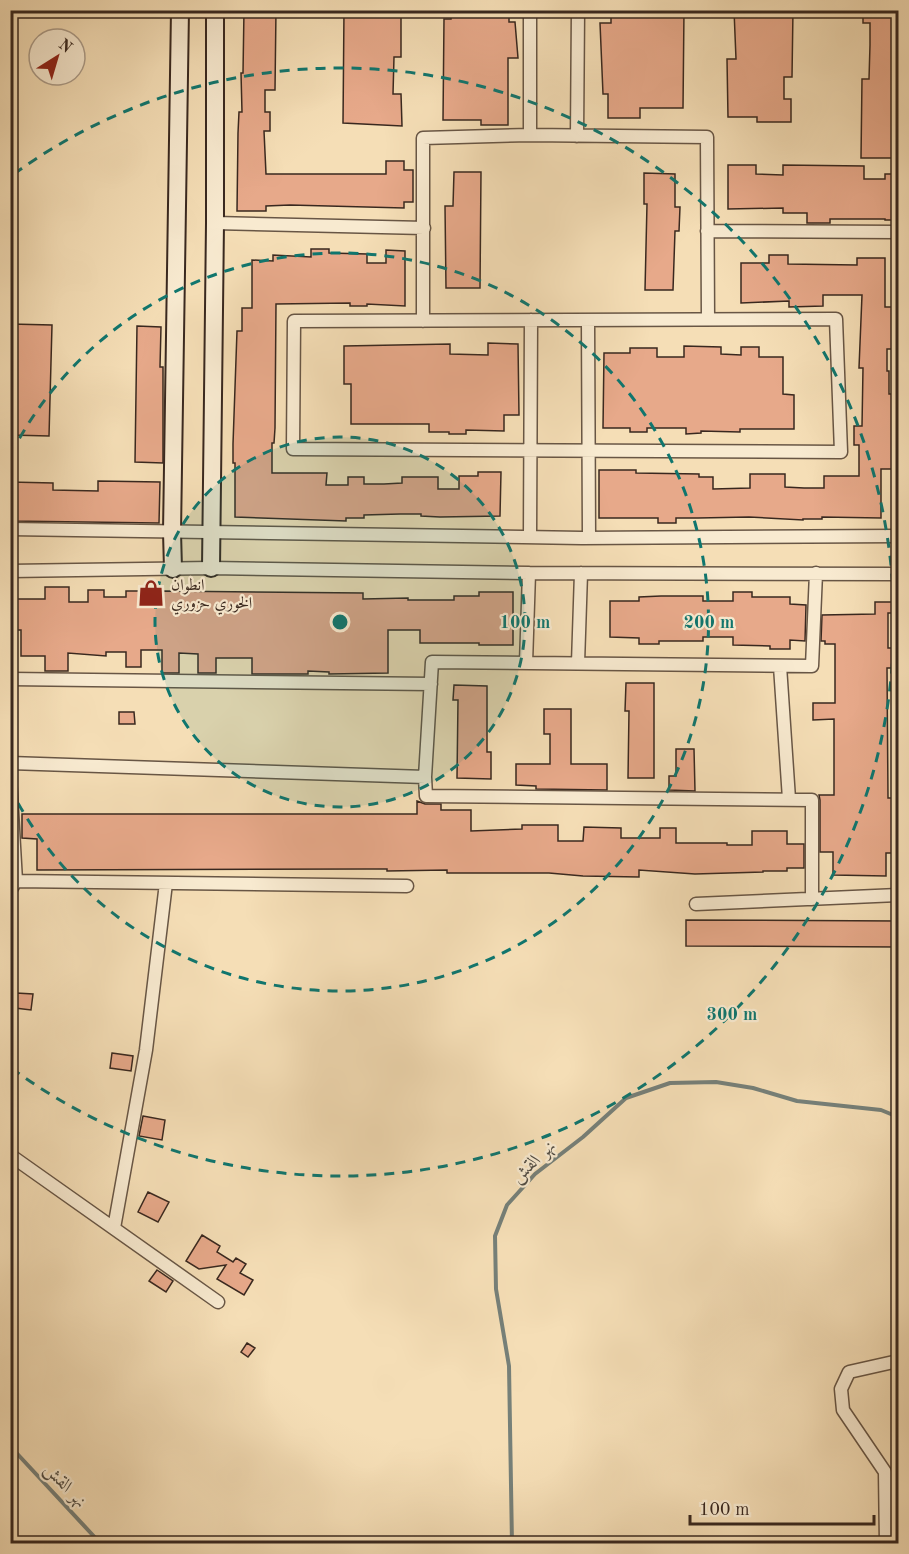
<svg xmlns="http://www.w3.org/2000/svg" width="909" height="1554" font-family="'Old Standard TT',Amiri,serif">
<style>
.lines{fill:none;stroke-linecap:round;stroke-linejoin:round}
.stream{stroke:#768079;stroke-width:4}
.building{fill:#e7a98a;stroke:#39281f;stroke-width:1.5}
.street-casing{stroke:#685645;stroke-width:15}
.secondary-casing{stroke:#39281f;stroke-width:20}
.street{stroke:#f8ead0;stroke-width:12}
.secondary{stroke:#f8ead0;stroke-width:16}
.ring{fill:none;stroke:#0f766e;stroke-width:3;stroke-dasharray:10 8}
.labels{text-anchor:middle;stroke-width:4.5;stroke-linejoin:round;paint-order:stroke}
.poi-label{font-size:16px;fill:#39281f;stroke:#f8ead0;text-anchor:start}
.water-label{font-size:18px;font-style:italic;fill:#524d44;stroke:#f8ead0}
.centre{fill:#0f766e;stroke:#f8ead0;stroke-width:3}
.ring-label{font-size:18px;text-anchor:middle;font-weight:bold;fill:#0f766e;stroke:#f8ead0;stroke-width:4.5;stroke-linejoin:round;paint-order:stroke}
</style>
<rect width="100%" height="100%" fill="#f5deb6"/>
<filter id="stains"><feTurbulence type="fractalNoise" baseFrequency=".00333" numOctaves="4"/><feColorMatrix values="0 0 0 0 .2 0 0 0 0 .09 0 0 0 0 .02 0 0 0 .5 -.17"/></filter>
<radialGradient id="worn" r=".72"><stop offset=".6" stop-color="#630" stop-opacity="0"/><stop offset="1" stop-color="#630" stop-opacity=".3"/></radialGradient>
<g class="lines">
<!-- stream -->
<path class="stream" d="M10,1446L101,1544
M512,1544L509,1366L496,1289L495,1236L507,1205L535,1174L583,1137L626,1098L670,1083L716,1082L753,1088L797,1101L881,1110L898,1117"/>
</g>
<!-- building -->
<path class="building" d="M244,10H276L275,90H265V112H270V131H264L266,174H386V161H404V170H413V202H404V208L290,205L266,206V211H237L238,133L239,112H242L241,73H243Z
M344,10H401V57H394L393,94H401L402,126L343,123Z
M451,10H509V22H515L518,58H508V125H481V120H443L444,19H451Z
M611,10H684L683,108H640V118H608V94H603L600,23H611Z
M734,10H793L792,77H784V99H791V122H757V117H728L727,59H736Z
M863,10H896L894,158H861L862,79H869L870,45V23H863Z
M728,165H756V174L783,175V165L864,166V179H885V174H898V220H885V219H830V223H807V213H783V208L728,209Z
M454,172H481L480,288H446L445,206H453Z
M644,173L675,174V207H680L679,231H675L673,290H645L647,204H644Z
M311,249H329V253L367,254V263H386V250L405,251V306L367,304V306H350V303L276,304L275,428L274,443H272V473H327L326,485H348V477H364V484H384L402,483V477H438V489H459V476H478V472H501L500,516L440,517L421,516V514H400L364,515V518H346V521L235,517V463H233V444L237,331H242V308H252V260L273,261V255L311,257Z
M769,255H788V264L857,265V258H885V307H892L893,335V349H887V371H889V394H897V425H893L892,469H881V518L822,517V519H803V520L749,517L698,518H676V523H658V518H599V470H636V473L699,474V477H713V489L750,488V474H785V487L804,488H824V476H859V445H854V426H862L863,368H859L862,295H823V306L789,307V301L741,303V263H769Z
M10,324L52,325L49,436L10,435Z
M137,326L161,327L160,367H163V463L135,462Z
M488,343L518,344L519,415H504V431L466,430V434H449V432H429V424H351V384H344V346L450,344V354L488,355Z
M684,346L721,347V354L741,355V347H759V357H783V394L794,395V429H740V432L701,431V433L686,434V428H647V432H630V428H603L604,353H630V348H657V357H684Z
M98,481L160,482L159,523L10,521V482L53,483V490L98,491Z
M45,587H69V602H88V590H104V597H126V591H142V599H163V591L363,593V599L408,598V600H454V596H479V592H513V645H479V643H420V630H388V673L329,674V672L308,671V674H252V658H216V673H198V654L179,653V673H162V650H141V667H126V652H106V656L68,653V671H45V656H21V630H10V599H45Z
M733,592H752V597H790V604L806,605L805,641L790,640V649H770V646L733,645V637H703V641H659V644H639V638L610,637V601H639V597L661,596H703V601H733Z
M875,602H893V613H888V648H896V668H887L888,798H895L896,853H886V876L833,875V852H820V800L819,795H834V719L813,720V703H835V644H825V641H821L822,615L875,614Z
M626,683H654V778H628L629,711H625Z
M454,685L487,686V752H491V779L457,778L458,700H453Z
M544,709H571V764H607V790L536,789V786L516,785V764H550V734H544Z
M119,712H134L135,724H119Z
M676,749H694L695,791L669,790V776H676Z
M417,801L425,804H441V810H471V831L522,829V825H558V841H583L584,827L621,828V838H660V828H676V843H727V845H752V831H787V844H804V868H787V871H763V872L695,874L639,870V877L583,876L549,873H447V870L387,871V869H367L37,870V839L22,838V814H417Z
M686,920L898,921V947L686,946Z
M16,993L33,994L31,1010L15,1008Z
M112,1053L133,1056L131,1071L110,1068Z
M143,1116L165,1120L162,1140L139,1136Z
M148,1192L169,1202L158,1222L138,1212Z
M202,1235L220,1246L217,1252L233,1262L236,1258L246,1264L240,1273L253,1280L244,1295L217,1279L226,1265L199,1269L186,1261Z
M157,1270L173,1281L166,1292L149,1281Z
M247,1343L255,1348L248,1357L241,1352Z"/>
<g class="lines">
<defs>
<path id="street" d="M530,135V10
M577,136L578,10
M215,223L424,228
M707,231L898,232
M836,319L841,452L293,449L294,321Z
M588,320L589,538
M423,321V138L530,135L707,137L708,319
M10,529L582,538L898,536
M530,537L531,320
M10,571L211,568L529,573L898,574
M526,663L529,573
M578,663L581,573
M780,666L789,799
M10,679L431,684
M10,763L425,777
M10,777L16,881L10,891
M16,881L407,886
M812,899V800L426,796L425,777L432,662L812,666L816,573
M696,904L898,895
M10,1155L218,1302
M114,1228L146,1050L166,883
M886,1544L885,1472L843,1410L841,1389L849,1372L898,1361"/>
<path id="secondary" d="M211,568L215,223V10
M173,569L172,532L180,10"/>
</defs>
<!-- street casing -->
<use href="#street" class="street-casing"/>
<!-- secondary casing -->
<use href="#secondary" class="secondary-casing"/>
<!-- street -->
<use href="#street" class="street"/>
<!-- secondary -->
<use href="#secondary" class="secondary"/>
</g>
<!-- distance rings -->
<circle cx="340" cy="622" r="185" fill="#0f766e" fill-opacity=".12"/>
<g class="ring">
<circle cx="340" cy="622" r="185"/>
<path d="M11 454A369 369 0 1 1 11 790"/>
<path d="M14 174A554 554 0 1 1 14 1070"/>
</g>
<!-- icons -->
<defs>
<symbol id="shop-bare" viewBox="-9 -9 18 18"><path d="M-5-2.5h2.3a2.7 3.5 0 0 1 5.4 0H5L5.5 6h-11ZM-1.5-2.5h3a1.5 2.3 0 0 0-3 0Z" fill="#8f2418" stroke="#f8ead0" stroke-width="2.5" paint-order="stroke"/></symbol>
</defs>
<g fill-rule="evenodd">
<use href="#shop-bare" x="132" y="574" width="38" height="38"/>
</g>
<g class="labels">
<!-- poi labels -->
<g class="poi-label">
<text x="171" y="590">انطوان<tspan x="171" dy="18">الخوري حزوري</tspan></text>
</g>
<!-- water labels -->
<g class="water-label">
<text transform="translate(533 1161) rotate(-43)" y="6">نهر القش</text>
<text transform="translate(66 1485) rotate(47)" y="6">نهر القش</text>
</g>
</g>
<circle cx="340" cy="622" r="9" class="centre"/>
<g class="ring-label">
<text x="525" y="628">100 m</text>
<text x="709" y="628">200 m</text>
<text x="732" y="1020">300 m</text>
</g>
<!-- margin -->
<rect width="909" height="1554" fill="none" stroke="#f5deb6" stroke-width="36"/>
<rect x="12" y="12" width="885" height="1530" fill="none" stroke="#39281f" stroke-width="3"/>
<rect x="18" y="18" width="873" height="1518" fill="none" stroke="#39281f" stroke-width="1.5"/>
<!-- north arrow -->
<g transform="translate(57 57) rotate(37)"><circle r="28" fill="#f8ead0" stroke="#ac9c89" stroke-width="1.5"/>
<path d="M0-4.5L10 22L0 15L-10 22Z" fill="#8f2418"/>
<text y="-9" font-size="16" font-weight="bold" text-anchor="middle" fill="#39281f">N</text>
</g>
<!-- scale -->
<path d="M690 1515v9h184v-9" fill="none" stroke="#39281f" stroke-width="3"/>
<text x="699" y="1515" font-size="18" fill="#39281f" stroke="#f8ead0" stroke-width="4.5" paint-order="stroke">100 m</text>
<rect width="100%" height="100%" filter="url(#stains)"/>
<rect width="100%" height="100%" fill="url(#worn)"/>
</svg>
